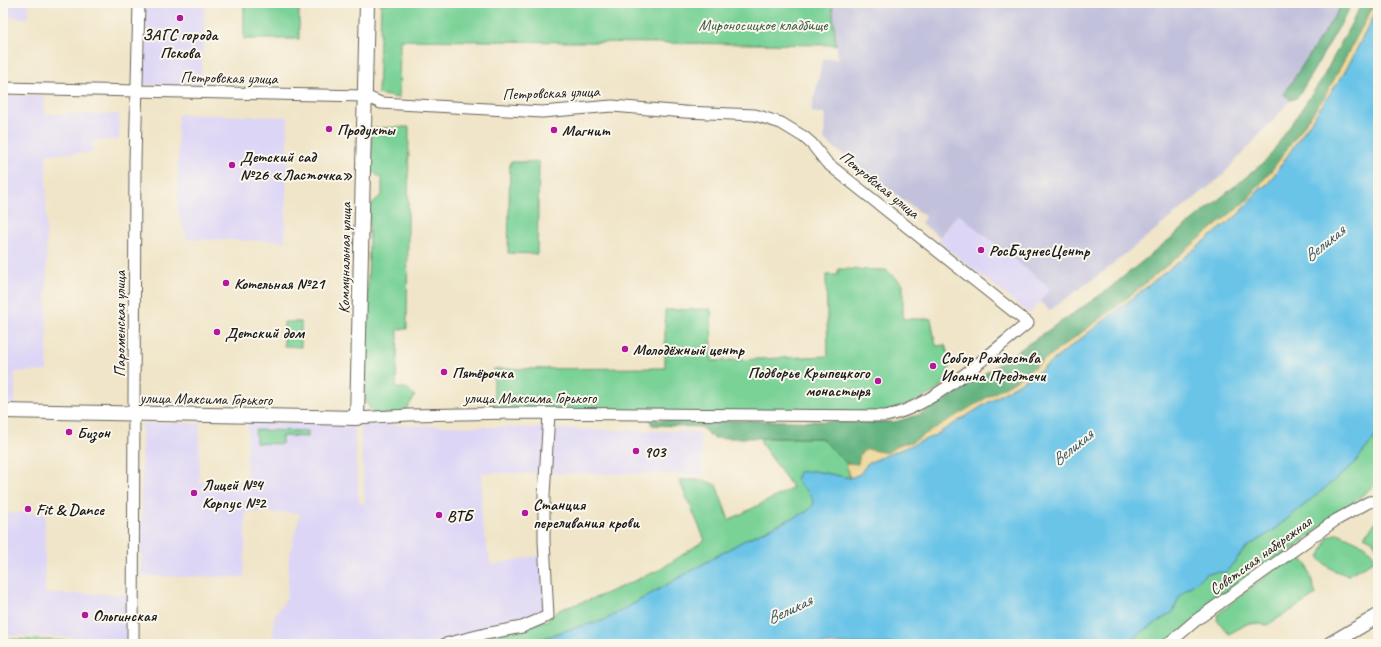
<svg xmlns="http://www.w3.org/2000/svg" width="1381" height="647" font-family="Caveat,sans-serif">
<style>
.built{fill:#ddd5f6}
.industrial{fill:#c2c1dc}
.green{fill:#7ad297;stroke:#4b775a}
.forest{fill:#63b480;stroke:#40684e}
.sand{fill:#eeda9e;stroke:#857b5d}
.water{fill:#6bc4e8;stroke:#447082}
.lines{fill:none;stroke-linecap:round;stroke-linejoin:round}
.minor-casing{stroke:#666258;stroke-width:13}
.major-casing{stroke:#666258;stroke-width:16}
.minor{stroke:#fff;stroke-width:11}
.major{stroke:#fff;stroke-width:14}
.poi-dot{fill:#b5179e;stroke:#fbf7ec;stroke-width:1.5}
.labels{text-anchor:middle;stroke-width:4;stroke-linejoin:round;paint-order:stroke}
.park-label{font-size:16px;fill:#3d5c47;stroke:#fbf7ec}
.poi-label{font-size:16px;font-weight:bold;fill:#1c1c1c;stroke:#fbf7ec;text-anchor:start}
.street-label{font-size:16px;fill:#1c1c1c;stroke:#fbf7ec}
.water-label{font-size:17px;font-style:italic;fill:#385763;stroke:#fbf7ec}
</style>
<rect width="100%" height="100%" fill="#fbf7ec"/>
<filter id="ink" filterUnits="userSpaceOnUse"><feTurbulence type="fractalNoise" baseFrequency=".025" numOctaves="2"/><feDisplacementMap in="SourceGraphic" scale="8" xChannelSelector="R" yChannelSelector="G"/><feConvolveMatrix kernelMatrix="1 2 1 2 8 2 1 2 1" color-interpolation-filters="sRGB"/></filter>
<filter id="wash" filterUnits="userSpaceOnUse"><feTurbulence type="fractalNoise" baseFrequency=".012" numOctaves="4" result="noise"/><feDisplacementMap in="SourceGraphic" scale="16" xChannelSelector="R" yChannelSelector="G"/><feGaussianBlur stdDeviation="0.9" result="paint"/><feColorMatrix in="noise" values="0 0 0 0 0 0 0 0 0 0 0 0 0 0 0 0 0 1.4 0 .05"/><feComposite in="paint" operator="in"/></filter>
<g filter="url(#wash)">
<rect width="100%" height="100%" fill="#f0e5c8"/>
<!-- built -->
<path class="built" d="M3,3H29L28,18L3,17Z
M142,3H205L201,86L139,84Z
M3,96H45L44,114H119V140H93L92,153L46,154L47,371L15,372V404L3,403Z
M178,114L288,117L285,241L187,239L178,214Z
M958,214L1051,288L1030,314L938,241Z
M248,422L354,424L359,503H365L360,424L700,432L703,474L482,473L481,519L491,565L541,555L544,610L542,614L436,644H273L274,616L287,598L289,557L300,513L246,512L244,577L141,576L142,423H200L199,482H246Z
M3,513H45V594H138V640L3,635Z"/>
<!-- industrial -->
<path class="industrial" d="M832,3H1343L1284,94L1291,100L1221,177L1099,275L1050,310L1040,302L1050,288L958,214L940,237L921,223L926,217L824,140L825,114L811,112L823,59L838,58Z"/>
<!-- green -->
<path class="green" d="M381,3H832L836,45L400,40L399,98L378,94Z
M244,5L299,6V39H244Z
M409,127L407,329H398L396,388H407L415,396L403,414H374L365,401L370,205L382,195V179L370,170L372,128Z
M510,162H539L537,254L508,253Z
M838,269L886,270L903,284V319H931L936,346L945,345C963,393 918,399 885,412L494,415V369L665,368V310L711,309L712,361L828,356L826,275H838Z
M284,322H301V347L284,346Z
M255,430L308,431V437L282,436V444L256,443Z
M1378,433V483L1171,644H1123L1173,612L1180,595L1207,573L1226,572L1246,548L1271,532L1353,465Z
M761,438H821L846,463L850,478L814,471L797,480L811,494L814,504L808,511L745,540L605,620L570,629L528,644H455L548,620L559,610L598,597L661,569L705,540L679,480H704L716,485L729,520L793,488L761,443Z
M1378,520V549L1372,540L1364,536Z
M1338,533L1366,546L1377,559L1348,575C1336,572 1327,568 1319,558L1328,537Z
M1290,557L1301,558L1307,565L1316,595L1267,625L1249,623L1229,634L1217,620L1218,614Z
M3,639L130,642V644H3Z"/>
<!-- forest -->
<path class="forest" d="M1343,3H1353L1298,97L1291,100L1284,94Z
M1362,3H1375L1325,96L1274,167L1247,200L1115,308L1018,379L951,420L912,442L898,445L887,453L873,451L858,464L846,463L821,438H713L701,427L652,425L650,420L895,422L918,415L943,402L1106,291L1267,160L1322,79Z"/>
<!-- sand -->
<path class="sand" d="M1375,3H1378V8L1345,72L1268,184L1260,189L1238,215L1041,370L934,436L868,463L860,474L850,478L846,463L858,464L860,454L867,449L887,453L898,445L912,442L1018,379L1115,308L1247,200L1274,167L1325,96Z"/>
<!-- water -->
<path class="water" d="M1378,8V433L1353,465L1271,532L1246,548L1226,572L1207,573L1180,595L1173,612L1123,644H528L570,629L605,620L745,540L808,511L814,504L810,494L796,480L799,472L814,471L850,478L860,474L868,463L934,436L1041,370L1238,215L1260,189L1268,184L1345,72Z"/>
</g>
<g filter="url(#ink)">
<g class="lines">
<defs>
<path id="minor" d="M3,88L365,96L381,103L542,112L612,106L685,112L755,115L781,123L804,137L812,144L827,163L1028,323C990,353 931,409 885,416L519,413L409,415L357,418
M133,644L135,161L139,3
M445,644L485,634L522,627L548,616L544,541V495L549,414
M1168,644L1195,621L1336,520L1369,502L1378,501"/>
<path id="major" d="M3,411L357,418L367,3
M1330,644L1378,616"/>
</defs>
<!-- minor casing -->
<use href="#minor" class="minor-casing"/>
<!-- major casing -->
<use href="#major" class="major-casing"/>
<!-- minor -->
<use href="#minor" class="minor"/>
<!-- major -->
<use href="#major" class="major"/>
</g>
</g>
<!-- markers -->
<g class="poi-dot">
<circle cx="180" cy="18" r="4"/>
<circle cx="329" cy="129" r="4"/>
<circle cx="554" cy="130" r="4"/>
<circle cx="232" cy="165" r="4"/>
<circle cx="981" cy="250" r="4"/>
<circle cx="226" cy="283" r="4"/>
<circle cx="217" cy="332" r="4"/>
<circle cx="625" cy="349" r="4"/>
<circle cx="933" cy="366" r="4"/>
<circle cx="444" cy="372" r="4"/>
<circle cx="878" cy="381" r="4"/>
<circle cx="69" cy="432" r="4"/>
<circle cx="636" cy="451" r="4"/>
<circle cx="194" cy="493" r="4"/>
<circle cx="28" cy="509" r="4"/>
<circle cx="525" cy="513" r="4"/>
<circle cx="439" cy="515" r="4"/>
<circle cx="85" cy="615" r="4"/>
</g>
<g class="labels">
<!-- park labels -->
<g class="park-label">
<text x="763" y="30">Мироносицкое кладбище</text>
</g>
<!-- poi labels -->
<g class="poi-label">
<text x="180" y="40" text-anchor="middle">ЗАГС города<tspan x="180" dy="18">Пскова</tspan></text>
<text x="337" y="135">Продукты</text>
<text x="562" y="136">Магнит</text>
<text x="240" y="162">Детский сад<tspan x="240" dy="18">№26 «Ласточка»</tspan></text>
<text x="989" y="256">РосБизнесЦентр</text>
<text x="234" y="289">Котельная №21</text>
<text x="225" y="338">Детский дом</text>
<text x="633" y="355">Молодёжный центр</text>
<text x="941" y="363">Собор Рождества<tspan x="941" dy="18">Иоанна Предтечи</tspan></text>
<text x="452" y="378">Пятёрочка</text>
<text x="870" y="378" text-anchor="end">Подворье Крыпецкого<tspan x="870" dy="18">монастыря</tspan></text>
<text x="77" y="438">Бизон</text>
<text x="644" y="457">903</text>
<text x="202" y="490">Лицей №4<tspan x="202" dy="18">Корпус №2</tspan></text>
<text x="533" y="510">Станция<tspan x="533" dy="18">переливания крови</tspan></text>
<text x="36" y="515">Fit &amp; Dance</text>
<text x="447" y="521">ВТБ</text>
<text x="93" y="621">Ольгинская</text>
</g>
<!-- street labels -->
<g class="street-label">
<text transform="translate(229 77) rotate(1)" y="6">Петровская улица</text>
<text transform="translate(551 92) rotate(-2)" y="6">Петровская улица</text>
<text transform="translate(880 184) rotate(39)" y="6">Петровская улица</text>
<text transform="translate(344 258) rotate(-89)" y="6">Коммунальная улица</text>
<text transform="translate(119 324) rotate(-90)" y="6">Пароменская улица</text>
<text x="530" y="403">улица Максима Горького</text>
<text transform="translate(206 398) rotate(1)" y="6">улица Максима Горького</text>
<text transform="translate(1260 555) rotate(-36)" y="6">Советская набережная</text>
</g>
<!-- water labels -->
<g class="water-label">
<text transform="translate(1324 243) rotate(-39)" y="6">Великая</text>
<text transform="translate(1072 447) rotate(-39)" y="6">Великая</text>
<text transform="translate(789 609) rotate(-25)" y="6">Великая</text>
</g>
</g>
<!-- margin -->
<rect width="1381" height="647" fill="none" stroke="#fbf7ec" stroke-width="16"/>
</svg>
